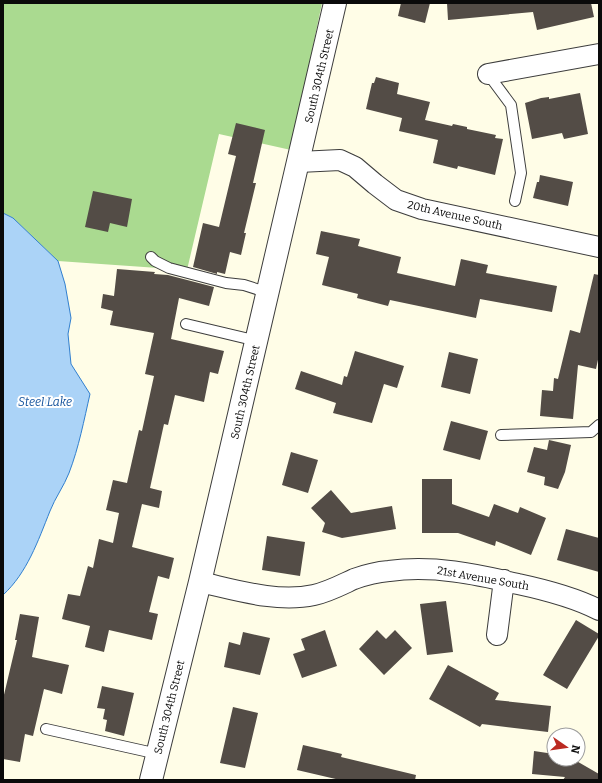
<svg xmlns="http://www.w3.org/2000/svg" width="602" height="783" font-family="Bitter,serif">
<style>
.forest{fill:#aada90}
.water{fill:#abd3f7;stroke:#317fcf}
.building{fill:#534c46}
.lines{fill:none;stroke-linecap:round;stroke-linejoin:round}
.service-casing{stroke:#3d3d3d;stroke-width:12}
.minor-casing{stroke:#3d3d3d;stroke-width:22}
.tertiary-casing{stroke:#3d3d3d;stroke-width:24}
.service{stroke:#fff;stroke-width:10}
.minor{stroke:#fff;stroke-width:20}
.tertiary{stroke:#fff;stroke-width:22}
.labels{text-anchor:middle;stroke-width:4;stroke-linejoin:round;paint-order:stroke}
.street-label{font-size:11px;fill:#0a0a0a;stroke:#fff}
.water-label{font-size:12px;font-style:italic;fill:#13529c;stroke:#fff}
</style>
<rect width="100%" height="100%" fill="#fffde7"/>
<!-- forest -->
<path class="forest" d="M3,3H322L291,150L219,134L187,270L58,261L13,218L3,213Z"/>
<!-- water -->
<path class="water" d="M3,213L13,218L58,261L65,284L71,318L68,334L71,364L90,394C84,420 79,447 69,473C64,486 55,498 50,511C38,541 27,573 3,595Z"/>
<!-- building -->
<path class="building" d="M401,3H430L425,23L398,16Z
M447,3H591L594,17L537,30L533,12L448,20Z
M376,77L399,83L397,94L430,102L425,120L452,126L453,124L467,127V129L496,135L495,138L503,139L495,175L458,166L457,169L433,163L438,140L399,131L402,118L366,109L372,83H374Z
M580,93L588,134L564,139L562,133L532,139L525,103L541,98L549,97V99Z
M236,123L265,130L253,183H256L244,233H246L241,255L230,252L225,274L217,272V274L193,267L203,223L219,227L236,156L228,154Z
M540,175L573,182L568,206L533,198L537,182H539Z
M93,191L132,199L127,227L110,223L108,232L85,227Z
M321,231L360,239L358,246L401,257L397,273L455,286L461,259L488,265L486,273L557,286L552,312L480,299L476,318L390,300L388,306L357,298L358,294L322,285L329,257L316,254Z
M117,269L155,272L154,274L168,275L214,287L209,306L179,298L171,339L224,351L218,374L210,372L204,402L175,395L168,425L164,424L150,488L162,491L159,508L142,504L132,547L174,558L169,579L158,576L149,612L158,614L152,640L109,630L104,652L85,647L90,626L62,619L68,594L80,596L88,566L93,568L99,539L113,543L119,513L106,510L113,480L127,483L139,430L142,431L154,376L145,374L154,333L110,325L113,311L101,308L103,294L114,296Z
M594,274L599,275V355L596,369L578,365L573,419L540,416L542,390L553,391L554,378L558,379L570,330L580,333Z
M355,351L404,366L397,388L384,384L372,423L333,413L336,403L295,389L301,371L342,385L344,376L347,377Z
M449,352L478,359L470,394L441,387Z
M451,421L488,431L480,460L443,450Z
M549,440L571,445L565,472L558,489L544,485L545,477L527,472L534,447L547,450Z
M291,452L318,460L308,493L282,485Z
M422,479H452V504L489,517L494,504L518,513L520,507L546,518L531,555L496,541L495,546L458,533H422Z
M331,490L351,513L392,506L396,529L342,538L322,532L325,523L311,508Z
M566,529L599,538V572L557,560Z
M267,536L305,542L300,576L262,570Z
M446,601L453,652L427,655L420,604Z
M20,614L39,617L32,657L69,665L62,694L44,689L33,736L25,734L20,762L3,759V699L17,640H15Z
M576,620L599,634V636L567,689L543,675Z
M325,630L337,666L302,678L293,654L305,650L301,639Z
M377,630L386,639L395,630L412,648L384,675L359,649Z
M243,632L270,638L260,675L224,667L229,642L240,645Z
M448,665L499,693L495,700L551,706L548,732L482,724L480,727L429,699Z
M102,686L134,693L124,736L105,731L107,720L103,719L105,709L97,708Z
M233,707L258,713L245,768L220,763Z
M303,745L342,754L341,757L416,775L415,780H340L297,770Z
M534,751L554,754V759H573L599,774V780H563L565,777L532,774Z"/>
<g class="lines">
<defs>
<path id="service" d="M488,74L511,105L521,173L515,201
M151,257L155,261L169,268L226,283L244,285L269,293
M186,324L257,341
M501,435L591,432L599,425
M46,729L158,754"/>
<path id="minor" d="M488,74L599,54
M299,162L340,160L355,167L375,184L396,200L422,209L599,247
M200,582C236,590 277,603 314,595C328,592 341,585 354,579C365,575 377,572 389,571C433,565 476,574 518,584C546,590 574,597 599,610
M497,635L504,580"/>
<path id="tertiary" d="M151,780L200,582L335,3"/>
</defs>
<!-- service casing -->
<use href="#service" class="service-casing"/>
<!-- minor casing -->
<use href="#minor" class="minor-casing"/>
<!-- tertiary casing -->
<use href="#tertiary" class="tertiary-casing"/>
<!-- service -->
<use href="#service" class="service"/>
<!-- minor -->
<use href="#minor" class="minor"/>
<!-- tertiary -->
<use href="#tertiary" class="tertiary"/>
</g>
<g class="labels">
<!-- street labels -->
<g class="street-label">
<text transform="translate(319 76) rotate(-77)" y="4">South 304th Street</text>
<text transform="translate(455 215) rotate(13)" y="4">20th Avenue South</text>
<text transform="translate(245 392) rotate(-77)" y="4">South 304th Street</text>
<text transform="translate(483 578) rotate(10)" y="4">21st Avenue South</text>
<text transform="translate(169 707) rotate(-76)" y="4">South 304th Street</text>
</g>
<!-- water labels -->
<g class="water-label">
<text x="45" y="406">Steel Lake</text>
</g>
</g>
<!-- border -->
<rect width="602" height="783" fill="none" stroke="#0a0a0a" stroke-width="8"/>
<!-- north arrow -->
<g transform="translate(566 747) rotate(103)"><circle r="19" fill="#ffffff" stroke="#9d9d9d"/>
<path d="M0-3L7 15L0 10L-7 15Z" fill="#bb2a21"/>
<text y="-6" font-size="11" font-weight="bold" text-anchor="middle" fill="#0a0a0a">N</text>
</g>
</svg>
